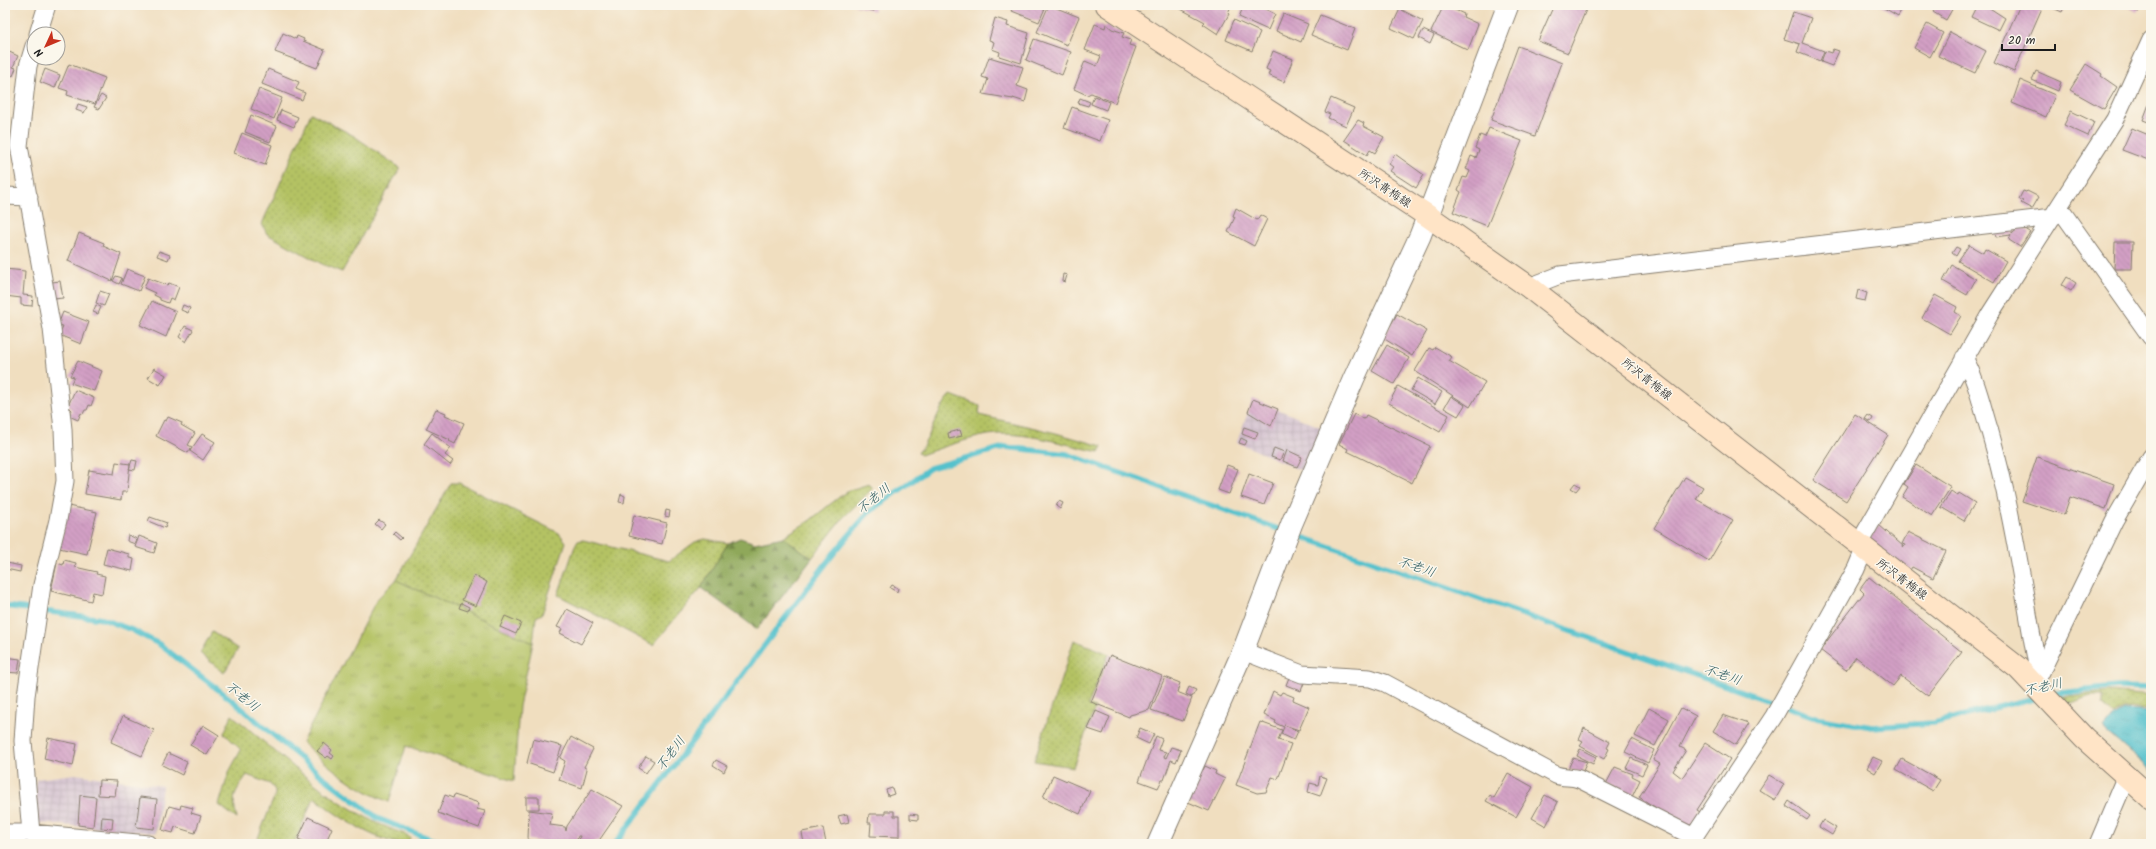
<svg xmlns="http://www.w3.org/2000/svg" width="2156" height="849" font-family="Kalam,'Klee One',sans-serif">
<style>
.industrial{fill:url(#industrial-grid)}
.grass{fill:url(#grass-dots);stroke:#686f40}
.forest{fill:url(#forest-firs);stroke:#56623b}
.park{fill:url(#park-tufts);stroke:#686f40}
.water{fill:url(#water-ripples);stroke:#386e74}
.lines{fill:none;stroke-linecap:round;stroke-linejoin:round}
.stream{stroke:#54c1cc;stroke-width:5.5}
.building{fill:url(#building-back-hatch)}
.minor-casing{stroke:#867d6e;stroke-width:19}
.tertiary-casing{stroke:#867d6e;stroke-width:23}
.secondary-casing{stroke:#867d6e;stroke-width:24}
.minor{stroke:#fff;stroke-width:17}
.tertiary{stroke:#fff;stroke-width:21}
.secondary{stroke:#ffe4c6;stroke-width:22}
.labels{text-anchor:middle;stroke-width:3;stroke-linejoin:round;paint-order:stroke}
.street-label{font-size:12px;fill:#1c1c1c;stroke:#fbf7ec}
.water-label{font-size:13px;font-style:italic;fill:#325e62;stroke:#fbf7ec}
</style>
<defs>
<pattern id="industrial-grid" width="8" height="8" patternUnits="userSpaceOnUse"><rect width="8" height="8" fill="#d0bdcd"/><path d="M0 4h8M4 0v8" fill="none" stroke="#b2a2af"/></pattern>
<pattern id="grass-dots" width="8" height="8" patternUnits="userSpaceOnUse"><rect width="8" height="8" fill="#b4c264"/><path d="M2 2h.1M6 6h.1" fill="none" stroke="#9aa656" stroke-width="1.8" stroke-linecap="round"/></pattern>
<pattern id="forest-firs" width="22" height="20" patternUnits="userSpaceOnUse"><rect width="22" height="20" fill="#8fa85a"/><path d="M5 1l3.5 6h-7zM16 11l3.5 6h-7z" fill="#74884a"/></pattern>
<pattern id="park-tufts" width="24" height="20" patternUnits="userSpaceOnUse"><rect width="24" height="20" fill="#b4c264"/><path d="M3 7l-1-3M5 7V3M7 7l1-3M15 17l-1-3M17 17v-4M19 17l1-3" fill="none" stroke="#9aa656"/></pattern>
<pattern id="water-ripples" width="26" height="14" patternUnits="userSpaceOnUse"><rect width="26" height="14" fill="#54c1cc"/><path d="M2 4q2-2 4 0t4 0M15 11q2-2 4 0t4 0" fill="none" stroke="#49a5af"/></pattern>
<pattern id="building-back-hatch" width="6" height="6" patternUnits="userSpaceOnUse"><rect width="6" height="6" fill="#d29fc4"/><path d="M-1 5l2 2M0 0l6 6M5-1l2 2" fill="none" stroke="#b488a8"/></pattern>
</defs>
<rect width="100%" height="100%" fill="#fbf7ec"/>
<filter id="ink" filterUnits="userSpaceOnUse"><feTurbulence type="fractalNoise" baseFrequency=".025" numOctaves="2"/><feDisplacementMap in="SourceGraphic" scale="8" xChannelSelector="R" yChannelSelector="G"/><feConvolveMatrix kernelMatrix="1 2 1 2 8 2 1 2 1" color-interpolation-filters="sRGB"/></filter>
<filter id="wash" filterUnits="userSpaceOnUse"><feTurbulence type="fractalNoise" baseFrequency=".012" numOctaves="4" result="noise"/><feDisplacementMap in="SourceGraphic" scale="16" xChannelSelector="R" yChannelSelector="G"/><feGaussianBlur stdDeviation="0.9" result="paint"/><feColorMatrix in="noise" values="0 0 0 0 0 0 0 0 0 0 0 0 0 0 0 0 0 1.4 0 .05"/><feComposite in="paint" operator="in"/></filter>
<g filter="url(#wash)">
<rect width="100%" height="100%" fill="#f0debf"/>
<!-- industrial -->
<path class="industrial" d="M1253,399L1323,428L1304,472L1237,442Z
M75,774L162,786L156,833L40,823L35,818L36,779Z"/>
<!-- grass -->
<path class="grass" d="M311,113L354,136L400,168L342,272L324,265L267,234L262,224Z
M951,395L980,406L979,415L1052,432L1102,446L1099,452C1067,445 1031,433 997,434C977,435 940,448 921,455L918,453C933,435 935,411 951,395Z
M451,483H459L559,533L566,542L542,614L536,617L533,643L396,580Z
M869,484L873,488L842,519L812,558L783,537L809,521L847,491Z
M705,539L728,543L701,588L653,645L558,595L575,546L578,541L583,540L669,561L695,542Z
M212,632L238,649L224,673L200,653Z
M1074,640L1109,654L1088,705L1095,708L1073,767L1034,761Z
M2108,692L2151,696V710L2125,708L2113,714L2103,705V696H2092L2067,704L2060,697Z
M232,715C286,759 339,813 407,835L410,838L407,844C379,844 335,815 314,797L294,844H265L258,838L275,795V790L270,784L247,775C233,795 232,796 237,819L219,805L229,772L241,750L224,733Z"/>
<!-- forest -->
<path class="forest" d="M783,537L812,558L757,629L701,588L728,543L740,538L755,543Z"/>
<!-- park -->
<path class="park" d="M396,580L533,643L519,706L514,781L406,746L389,802C355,789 329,767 302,742L377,599Z"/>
<!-- water -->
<path class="water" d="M2124,710L2151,712V771L2103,729L2114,716Z"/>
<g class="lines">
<!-- stream -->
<path class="stream" d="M1302,537L1815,717L1872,727L1933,723L2038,697
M5,606L103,619L132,630L159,644L233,701L323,777L379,819L431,839L450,844
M2050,694L2118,687L2151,688
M615,844L834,553L868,513L930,468L1005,447L1067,454L1281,530"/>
</g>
<g id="blocks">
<!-- building -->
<path class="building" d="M853,5H876L874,11Z
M1015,5H1043L1046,6L1039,22L1012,11Z
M1049,5L1079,17L1067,45L1037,32Z
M1180,5H1236L1235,8L1231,6L1228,13L1229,14L1218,34L1203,24L1205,22L1179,8Z
M1244,5H1257L1275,14L1268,30L1239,17Z
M1444,5L1464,14L1463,17L1478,24L1468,50L1431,32Z
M1554,5H1588L1568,53L1538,41Z
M1879,5H1904L1898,16Z
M1937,5L1954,6L1946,20L1933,12Z
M1977,5H1985L2005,18L1999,30L1971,17Z
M2020,5H2035L2042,8L2014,72L1994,63Z
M2046,5H2065L2062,12Z
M2124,5H2142L2138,12Z
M1400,9L1423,21L1414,39L1391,28Z
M1793,12L1811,18L1802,43L1824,51L1820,61L1797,52L1800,44L1784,39Z
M1283,14L1308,24L1301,42L1276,31Z
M1320,15L1355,29L1347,50L1311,35Z
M995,18L1008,22L1007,26L1029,33L1021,63L999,56L1000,52L992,49L994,42L989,40Z
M1234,20L1260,32L1252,51L1226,40Z
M1095,24L1105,28L1106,24L1112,29L1124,33L1122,37L1131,40L1129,45L1136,47L1115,103L1091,93L1087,95L1074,89L1085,61L1097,66L1101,56L1085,50Z
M1927,24L1943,33L1930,57L1914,48Z
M1423,30L1434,35L1430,44L1419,38Z
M1950,32L1986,51L1975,73L1938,56Z
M283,33L296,39L297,36L304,39L303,41L325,50L317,68L275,52Z
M1034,39L1071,52L1062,75L1026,60Z
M1518,46L1562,63L1535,136L1491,120Z
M1833,49L1839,51L1832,66L1821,62L1825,51L1831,53Z
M5,50L18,56L13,67L16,68L13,76L5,71Z
M1273,51L1293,59L1284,82L1268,75L1270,71L1266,69Z
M989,57L1023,67L1017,86L1028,90L1025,102L1013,98V99L983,94L988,79L982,77Z
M69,64L105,78L95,104L67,95L68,91L59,88Z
M2086,64L2102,74L2101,76L2117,87L2104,109L2070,90Z
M45,69L60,75L55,88L40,82Z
M268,69L299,82L296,89L305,93L302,100L262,84Z
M2036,71L2061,82L2058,91L2032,80Z
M2020,80L2055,95L2046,117L2012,103Z
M259,89L282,98L274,119L251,109Z
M101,95L106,98L99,109L94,107Z
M1094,96L1109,102L1106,110L1091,104Z
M1080,98L1090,102L1088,106L1078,103Z
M1331,98L1354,108L1346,126L1328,118L1330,114L1325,112Z
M2151,99V123L2143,120Z
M78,104L87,107L84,113L76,110Z
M1072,107L1108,120L1100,141L1064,128Z
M281,110L298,117L294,127L277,120Z
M2071,111L2094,122L2088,136L2064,125Z
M251,115L277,126L270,142L245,132Z
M1358,120L1364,123L1363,126L1384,137L1375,153L1370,150L1367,155L1344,140Z
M1489,128L1522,141L1487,226L1453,212L1461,192L1458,190L1463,177L1467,178L1470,171L1466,169L1471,156L1476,158L1479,150L1475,148L1480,135L1485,137Z
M2132,128L2151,136V161L2122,150Z
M242,133L272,145L265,165L234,153Z
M1395,154L1424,175L1416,188L1390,171L1393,167L1389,164Z
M2023,191L2026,192L2027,191L2039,197L2032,209L2021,203L2023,201L2019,199Z
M1236,208L1257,220L1260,215L1267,219L1254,246L1228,232L1235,217L1233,216Z
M2021,226L2030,232L2020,247L2009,240L2011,235L1996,237L1995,230L2012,228V234Z
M79,233L104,243L103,246L121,254L112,281L68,261Z
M2115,242H2133L2132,269H2114Z
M1969,245L1983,253L1985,249L2006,261L1994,282L1958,261Z
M1956,247L1960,249L1956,256L1952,253Z
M159,251L170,255L168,260L157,256Z
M1952,265L1976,279L1967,295L1943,281Z
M5,269L25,271L23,295L33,296L32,306L21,305V298L5,296Z
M127,269L145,276L139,291L121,284Z
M1063,274L1067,275L1065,282L1062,281Z
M116,276L122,278L119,284L113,281Z
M2067,277L2076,283L2071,291L2062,285Z
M148,278L167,285L169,283L179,287L174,300L170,298L168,303L160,300V298L154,295L155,293L144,288Z
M60,281L63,298L54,299L52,282Z
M1858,290L1867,293L1865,301L1856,299Z
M100,291L109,294L104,306L96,303Z
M1935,295L1957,307L1955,312L1961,316L1950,334L1922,318Z
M152,301L176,312L166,337L140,325Z
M96,305L101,307L98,314L93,312Z
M183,305L190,308L188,313L181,310Z
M63,312L89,322L81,344L59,335L63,326L58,325Z
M1397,314L1427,331L1412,356L1383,338Z
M185,326L193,330L186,342L179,337Z
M1387,345L1409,358L1394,384L1372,371Z
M1435,347L1452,357L1449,361L1485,382L1470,407L1415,371L1429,348L1433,350Z
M78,361L102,371L94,391L71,383L74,377L70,376Z
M154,368L166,375L160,385L148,378Z
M1418,378L1442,392L1435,404L1411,390Z
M1398,386L1449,415L1440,432L1389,403Z
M75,390L94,398L91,406L89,405L87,410H85L83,414L81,413L78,420L69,416L72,410L68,406Z
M1451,396L1465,405L1458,416L1444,408Z
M1253,399L1278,409L1271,426L1248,412Z
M436,409L446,413L445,415L464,423L455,444L449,441L450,440L426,429Z
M1354,414L1364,419L1366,415L1430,446L1412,483L1347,451L1348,449L1339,444Z
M1855,414L1888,435L1846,501L1813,480Z
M1868,415L1873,418L1871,422L1865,419Z
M168,417L182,423L181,425L195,433L188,445L192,447L188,453L156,436L164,420L166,421Z
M1244,427L1258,432L1255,439L1242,434Z
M960,430L962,436L949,439L948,433Z
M432,433L451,448L445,455L453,461L450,465L424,444Z
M202,434L215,442L203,460L190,451Z
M1241,438L1247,441L1245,445L1239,443Z
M1274,448L1284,452L1280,460L1271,457Z
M1287,450L1302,457L1297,467L1283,461Z
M2037,457L2114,484L2106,509L2070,497L2064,515L2022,501Z
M132,460L137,461L135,470L129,469Z
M116,462L130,464L127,492H122L121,500L85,494L89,470L114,474Z
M1227,465L1238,469L1229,494L1218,490Z
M1916,465L1951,487L1932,516L1902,497L1908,487L1904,484Z
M1249,474L1273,483L1264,505L1241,497Z
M1685,477L1703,487L1696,499L1733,520L1709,561L1654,528Z
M1575,483L1580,486L1576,491L1571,488Z
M1951,491L1958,496L1959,493L1975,503L1964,521L1941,507Z
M621,494L625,496L624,503L619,502Z
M1059,501L1063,503L1060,509L1056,506Z
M68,506L97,512L87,554L59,548Z
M666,510L670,511L669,517L665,516Z
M634,515L667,523L662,544L629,536Z
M150,517L167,523L165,528L148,521Z
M379,520L385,524L381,529L375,524Z
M1879,525L1904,547L1905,545L1902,544L1908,532L1946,551L1933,578L1912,567L1909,572L1871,542V536Z
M395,532L402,538L400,540L393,534Z
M128,535L137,539L135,544L127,541Z
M139,536L157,543L154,553L135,547Z
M107,548L129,554V558L134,559L132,571L103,564Z
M64,560L76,563L75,567L97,572L96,574L105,576L102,594L93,592L91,601L51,591L57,563L63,565Z
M7,563L21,566L20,572L6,569Z
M474,575L487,582L476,606L462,600Z
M1869,577L1962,652L1928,696L1901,676L1893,686L1856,657L1846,670L1820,650L1864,593L1860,589Z
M892,585L898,588L897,592L890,588Z
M461,603L469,607L468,611L459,608Z
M567,609L593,623L581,644L560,633L562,629L557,627Z
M505,616L521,623L516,634L500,627Z
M1110,655L1162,676L1149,710L1130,715L1129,717L1091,702Z
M5,657L20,659L18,673L5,672Z
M1290,675L1305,680L1301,691L1286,685Z
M1165,677L1180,683L1177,692L1192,698L1183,721L1151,710Z
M1189,687L1196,690L1192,697L1186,694Z
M1273,691L1280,695L1282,692L1294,697L1293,700L1309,707L1299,730L1284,725L1298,731L1294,740L1281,734L1284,727L1275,723L1276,721L1264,715Z
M1649,708L1669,719L1655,746L1635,736Z
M1681,708L1696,716L1680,747L1686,750L1673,771L1682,778L1705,743L1730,759L1697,810L1700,812L1687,831L1677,821L1639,797L1660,764L1653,760Z
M1096,711L1110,717L1103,734L1088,729Z
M1723,715L1749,724L1736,745L1713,731Z
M123,716L154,730L142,756L111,742Z
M1260,722L1282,730L1278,740L1291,744L1278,779L1272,777L1266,792L1257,793L1236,785Z
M203,725L219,735L207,755L190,745Z
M1140,728L1154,734L1149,744L1136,738Z
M1584,728L1610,742L1607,748L1609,749L1604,759L1580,746L1583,742L1579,740Z
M1156,736L1162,739L1158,750L1166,752L1164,757L1166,758L1171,747L1181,750L1176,762L1171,760L1164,780H1162L1158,788L1139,781Z
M571,737L593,749L584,767L587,769L582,788L559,780L565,761L560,758Z
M48,738L77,744L73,766L44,759Z
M533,739L562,746L553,772L527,763Z
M1632,739L1654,750L1648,763L1625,752Z
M324,743L332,750L330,753L334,756L332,759L328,756L326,758L317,751Z
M1580,749L1596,757L1593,764L1577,756Z
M168,753L187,762L182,775L162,765Z
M646,756L654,761L646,773L638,768Z
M1873,757L1882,761L1875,773L1867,768Z
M1573,758L1587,762L1582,773L1568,769Z
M1631,758L1647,765L1642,775L1626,768Z
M1902,759L1940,780L1933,791L1896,770Z
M716,760L727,766L724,772L713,765Z
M1205,766L1216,771L1215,774L1225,779L1209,811L1188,802L1202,769L1203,770Z
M1615,767L1633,774L1632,776L1640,780L1632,797L1606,784Z
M1508,773L1533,787L1516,817L1486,801L1490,795L1494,798Z
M1053,775L1090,791L1080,814L1043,797Z
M1769,775L1784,784L1775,800L1759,790Z
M1320,776L1327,778L1320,796L1308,792L1310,783L1318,785Z
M99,780L117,781L115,796L98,795Z
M892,788L894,794L888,796L886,790Z
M592,789L623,806L598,842L595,840L593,844H578L580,836H578L576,844H548V842L528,840L529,810L552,813L550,825L565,827L566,831L567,826Z
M80,795L96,797L93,827L78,825Z
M445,795L453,798L454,795L479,803L477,809L485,811L479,828L438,813Z
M1545,795L1558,802L1546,826L1532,818Z
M140,797L157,799L154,829L136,827Z
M526,797H539V809H526Z
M1789,801L1810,816L1807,820L1786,806Z
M181,805L193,808L191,813L201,816L195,833L175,827L173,833L162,830L169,806L180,809Z
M885,811H894V816H899V837L870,836L871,823H868L869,814H885Z
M847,814L849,822L841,824L838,816Z
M910,814L918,815V820L910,819Z
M102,817L113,818L112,829L101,828Z
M308,817L332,828L325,844H310L298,839Z
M1823,820L1836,828L1832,835L1819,827Z
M823,828L826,843L804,844L802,832Z"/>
</g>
</g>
<g filter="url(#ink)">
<use href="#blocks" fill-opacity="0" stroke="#867d6e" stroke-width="1"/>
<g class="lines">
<defs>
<path id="minor" d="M38,34L47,5
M5,196L29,197
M2058,209L2063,213L2151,337
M1529,287L1560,275L2053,217
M1964,358C1977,381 1982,407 1990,432C2013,512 2024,595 2039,676
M1858,545L1990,314L2115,119L2151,40
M1243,651L1302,674L1370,678L1385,683L1556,775C1564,778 1571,776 1579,779L1694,837
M2038,678L2114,521L2151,457
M5,833H31L148,844
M31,833L23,741L26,696L42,585L58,520L65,481L63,429L52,329L19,146L28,66L34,46
M1689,844L1774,716L1856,569L1864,550
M2098,844L2126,778"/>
<path id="tertiary" d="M1158,844L1243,651L1292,523L1354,378L1420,236L1508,5"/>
<path id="secondary" d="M1107,5L1428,216L1529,287L2018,668L2084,738L2151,798"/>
</defs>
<!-- minor casing -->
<use href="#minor" class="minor-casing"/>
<!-- tertiary casing -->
<use href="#tertiary" class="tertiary-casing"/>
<!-- secondary casing -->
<use href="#secondary" class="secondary-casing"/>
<!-- minor -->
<use href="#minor" class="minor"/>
<!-- tertiary -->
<use href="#tertiary" class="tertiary"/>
<!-- secondary -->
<use href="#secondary" class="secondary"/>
</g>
</g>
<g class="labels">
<!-- street labels -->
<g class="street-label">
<text transform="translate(1385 188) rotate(33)" y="4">所沢青梅線</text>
<text transform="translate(1647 379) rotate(38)" y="4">所沢青梅線</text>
<text transform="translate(1902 579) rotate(37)" y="4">所沢青梅線</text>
</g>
<!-- water labels -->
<g class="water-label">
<text transform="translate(873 498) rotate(-39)" y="5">不老川</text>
<text transform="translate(1417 566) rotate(19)" y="5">不老川</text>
<text transform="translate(1723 674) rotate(19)" y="5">不老川</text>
<text transform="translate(2043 686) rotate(-12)" y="5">不老川</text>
<text transform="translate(243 696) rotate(39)" y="5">不老川</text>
<text transform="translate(670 753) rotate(-53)" y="5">不老川</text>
</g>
</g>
<!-- margin -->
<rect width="2156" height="849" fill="none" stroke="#fbf7ec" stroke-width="20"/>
<!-- north arrow -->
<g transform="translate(46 46) rotate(226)"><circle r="19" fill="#fbf7ec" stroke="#a29f99"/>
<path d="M0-3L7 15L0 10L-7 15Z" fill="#c8321e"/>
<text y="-6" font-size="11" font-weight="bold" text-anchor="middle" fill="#1c1c1c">N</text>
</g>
<!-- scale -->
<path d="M2002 44v6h53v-6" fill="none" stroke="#1c1c1c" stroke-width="2"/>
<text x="2008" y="44" font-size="12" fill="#1c1c1c" stroke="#fbf7ec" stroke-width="3" paint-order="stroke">20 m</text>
</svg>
